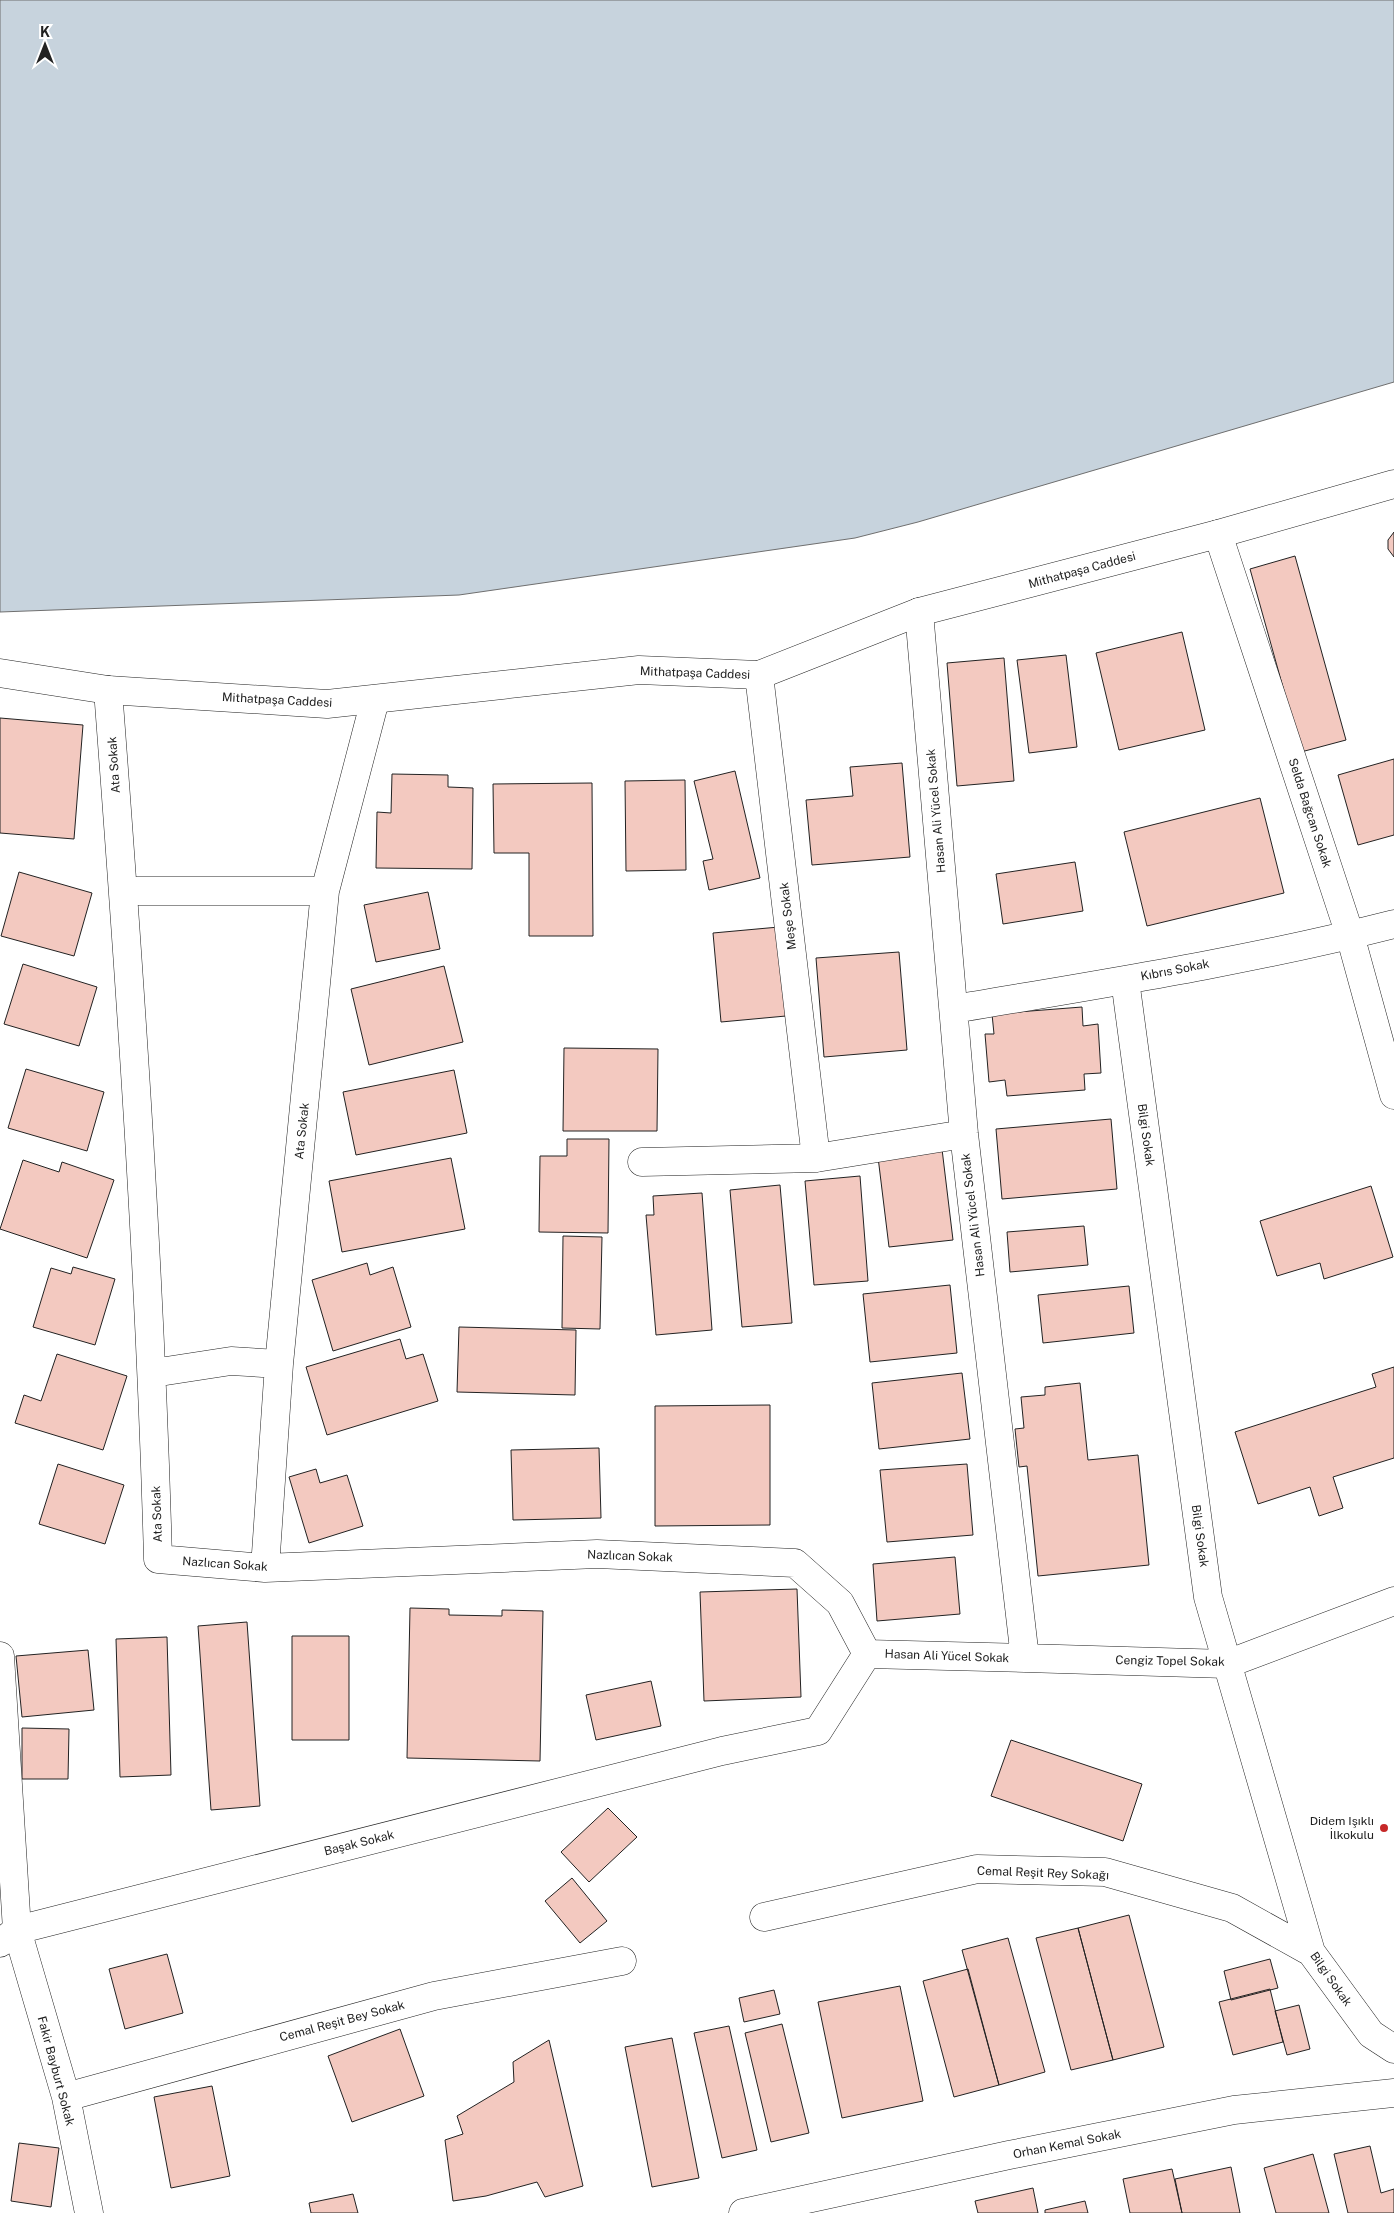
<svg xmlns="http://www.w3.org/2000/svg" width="1394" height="2213" font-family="'Public Sans',sans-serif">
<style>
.water{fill:#c7d3dd;stroke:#6f6f6f}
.building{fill:#f3c9c0;stroke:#222}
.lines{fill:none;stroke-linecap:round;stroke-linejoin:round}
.street-casing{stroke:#222;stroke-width:29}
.secondary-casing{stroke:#222;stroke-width:29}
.primary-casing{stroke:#222;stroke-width:29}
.street{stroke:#fff;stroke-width:28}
.secondary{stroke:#fff;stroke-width:28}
.primary{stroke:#fff;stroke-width:28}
.poi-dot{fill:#c62828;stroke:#fff;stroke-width:2}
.labels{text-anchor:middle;stroke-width:4;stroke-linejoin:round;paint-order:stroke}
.street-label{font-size:12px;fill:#222;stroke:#fff}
.poi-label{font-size:12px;fill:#222;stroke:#fff;text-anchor:end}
</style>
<rect width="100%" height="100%" fill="#fff"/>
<!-- water -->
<path class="water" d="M0,0H1394V382L918,522L855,538L459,595L0,612Z"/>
<!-- building -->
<path class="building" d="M1394,532V557L1388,549V540Z
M1295,556L1346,740L1301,752L1250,569Z
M1182,632L1205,730L1119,750L1096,653Z
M1066,655L1077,747L1029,753L1017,660Z
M1004,658L1014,781L957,786L947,663Z
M0,718L83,725L74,839L0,833Z
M1394,759V835L1358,845L1338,775Z
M902,763L910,857L812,865L806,800L853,796L850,767Z
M735,771L760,878L709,890L703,861L713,859L694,781Z
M392,774L448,775V787L473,788L472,869L376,868L377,812L391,813Z
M685,780L686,870L626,871L625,781Z
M592,783L593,936H529V853H494L493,784Z
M1260,798L1284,893L1147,926L1124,832Z
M1075,862L1083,911L1003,924L996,874Z
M19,872L92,893L74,956L1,936Z
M428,892L440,949L376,962L364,905Z
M779,927L786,1016L721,1022L713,933Z
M899,952L907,1050L824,1057L816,958Z
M23,964L97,987L79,1046L4,1024Z
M444,966L463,1042L369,1065L351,989Z
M1082,1007L1083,1026L1098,1024L1101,1073L1084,1074L1085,1090L1007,1096L1005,1080L989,1082L985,1034H994L992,1014Z
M564,1048L658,1049L657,1131H563Z
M26,1069L104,1092L87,1151L8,1128Z
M454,1070L467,1133L356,1155L343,1092Z
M1111,1119L1117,1189L1002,1199L996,1129Z
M567,1139H609L608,1233L539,1232L540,1156H567Z
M942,1149L953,1240L889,1247L878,1157Z
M451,1158L465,1229L342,1252L329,1181Z
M23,1160L59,1172L62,1162L114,1180L87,1258L0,1229Z
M860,1176L868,1281L814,1285L805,1181Z
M780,1185L792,1323L742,1327L730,1190Z
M1371,1186L1393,1257L1324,1279L1320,1263L1277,1276L1260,1221Z
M702,1193L712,1330L656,1335L646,1215H654L653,1196Z
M1084,1226L1088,1265L1010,1272L1007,1232Z
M563,1236L602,1237L600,1329L562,1328Z
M367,1263L370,1275L393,1267L411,1327L333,1351L312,1280Z
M73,1267L115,1279L95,1345L33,1327L51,1268L71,1274Z
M950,1285L957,1353L870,1362L863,1294Z
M1129,1286L1134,1333L1043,1343L1038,1295Z
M459,1327L576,1330L575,1395L457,1392Z
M400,1339L406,1359L423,1354L438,1401L327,1435L306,1367Z
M57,1354L127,1376L103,1450L15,1423L24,1395L41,1401Z
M1394,1367V1458L1333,1477L1343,1508L1319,1516L1310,1487L1258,1504L1235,1432L1376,1387L1372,1374Z
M962,1373L970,1439L879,1449L872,1383Z
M1080,1383L1088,1460L1138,1455L1149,1565L1038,1576L1027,1466L1019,1467L1015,1429L1024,1428L1021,1397L1045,1395V1387Z
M770,1405V1525L655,1526V1406Z
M599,1448L601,1518L513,1520L511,1450Z
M58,1464L124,1485L105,1544L39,1524Z
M967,1464L973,1535L887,1542L880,1470Z
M316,1469L320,1483L347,1475L363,1526L309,1543L289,1477Z
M955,1557L960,1614L877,1621L873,1564Z
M797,1589L801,1697L704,1701L700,1592Z
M410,1608L449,1609V1615L502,1616V1610L543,1611L540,1761L407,1758Z
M247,1622L260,1806L211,1810L198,1626Z
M292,1636H349V1740H292Z
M167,1637L171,1775L120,1777L116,1639Z
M88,1650L94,1710L22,1717L16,1656Z
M651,1681L661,1726L596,1740L586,1695Z
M22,1728L69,1729L68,1779H22Z
M1011,1740L1142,1784L1123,1841L991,1796Z
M608,1808L637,1837L589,1882L561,1852Z
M572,1878L607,1921L580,1943L545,1901Z
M1129,1915L1164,2047L1113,2060L1078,1928Z
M1078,1928L1113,2060L1071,2070L1036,1938Z
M1008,1938L1045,2072L999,2085L962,1950Z
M167,1954L183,2013L125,2029L109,1969Z
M1270,1959L1278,1988L1231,2000L1224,1971Z
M968,1969L999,2085L954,2097L923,1981Z
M900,1986L923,2101L842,2118L818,2002Z
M1270,1989L1283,2042L1233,2055L1219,2002Z
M774,1990L780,2014L744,2022L739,1998Z
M1299,2005L1310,2049L1287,2055L1275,2011Z
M782,2024L809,2133L771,2142L745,2033Z
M729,2026L757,2150L722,2158L694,2033Z
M400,2029L424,2096L352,2122L328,2056Z
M672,2038L699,2178L652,2187L625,2047Z
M549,2040L583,2186L545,2197L537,2182L486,2196L453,2201L445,2140L463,2134L457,2116L514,2082L513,2062Z
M212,2086L230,2176L171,2188L154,2097Z
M19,2143L59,2148L51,2207L11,2201Z
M1370,2146L1381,2193L1394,2189V2213H1348L1334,2154Z
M1313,2154L1329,2213H1276L1264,2168Z
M1231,2167L1240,2213H1182L1175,2179Z
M1172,2169L1182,2213H1130L1123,2179Z
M1033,2188L1038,2213H978L975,2201Z
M353,2194L358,2213H311L309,2203Z
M1085,2201L1088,2213H1045V2210Z"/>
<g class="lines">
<defs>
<path id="street" d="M1218,534L1350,935L1394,1095
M759,675L816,1158
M123,891H325
M1125,980L1208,1597L1311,1952L1371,2034L1394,2049
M954,1009C1101,984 1249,961 1394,924
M642,1162L816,1158L964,1134
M153,1373L231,1361L279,1364
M265,1568L279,1364L325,891L375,700
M867,1654L1025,1658L964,1134L919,612
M1025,1658L1227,1664L1394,1601
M764,1917L977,1869L1105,1872L1232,1908L1311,1952
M17,1930L66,2097L89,2213
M0,1943L17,1930L722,1751L818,1731L867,1654L840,1603L795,1563L597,1554L265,1568L158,1559C150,1269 130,979 108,690
M66,2097L434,1996L622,1961
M743,2213L1009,2155L1234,2110L1394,2093"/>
<path id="secondary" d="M0,1656L17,1930"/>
<path id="primary" d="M0,673L108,690L327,704L639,670L759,675L919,612L1218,534L1394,484"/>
</defs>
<!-- street casing -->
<use href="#street" class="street-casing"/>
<!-- secondary casing -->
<use href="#secondary" class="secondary-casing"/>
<!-- primary casing -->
<use href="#primary" class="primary-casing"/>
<!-- street -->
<use href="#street" class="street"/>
<!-- secondary -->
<use href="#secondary" class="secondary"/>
<!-- primary -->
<use href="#primary" class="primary"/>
</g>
<!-- markers -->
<circle class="poi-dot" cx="1384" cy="1828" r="5"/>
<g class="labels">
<!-- street labels -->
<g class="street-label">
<text transform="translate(1082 570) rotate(-15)" y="4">Mithatpaşa Caddesi</text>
<text transform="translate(695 673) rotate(2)" y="4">Mithatpaşa Caddesi</text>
<text transform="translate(277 700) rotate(3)" y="4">Mithatpaşa Caddesi</text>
<text transform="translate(114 765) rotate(-94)" y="4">Ata Sokak</text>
<text transform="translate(936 811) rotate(-95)" y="4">Hasan Ali Yücel Sokak</text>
<text transform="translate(1310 813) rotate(72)" y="4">Selda Bağcan Sokak</text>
<text transform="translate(788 916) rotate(-97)" y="4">Meşe Sokak</text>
<text transform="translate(1175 970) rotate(-11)" y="4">Kıbrıs Sokak</text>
<text transform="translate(302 1131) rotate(-84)" y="4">Ata Sokak</text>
<text transform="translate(1146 1135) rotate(82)" y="4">Bilgi Sokak</text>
<text transform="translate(973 1215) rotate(-97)" y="4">Hasan Ali Yücel Sokak</text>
<text transform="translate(157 1514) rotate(-92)" y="4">Ata Sokak</text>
<text transform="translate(1200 1536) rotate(82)" y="4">Bilgi Sokak</text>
<text transform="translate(630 1556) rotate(2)" y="4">Nazlıcan Sokak</text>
<text transform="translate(225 1564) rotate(4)" y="4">Nazlıcan Sokak</text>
<text transform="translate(947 1656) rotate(2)" y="4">Hasan Ali Yücel Sokak</text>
<text transform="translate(1170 1661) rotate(1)" y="4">Cengiz Topel Sokak</text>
<text transform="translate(359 1843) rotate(-14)" y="4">Başak Sokak</text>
<text transform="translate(1043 1873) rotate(2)" y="4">Cemal Reşit Rey Sokağı</text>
<text transform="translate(1331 1979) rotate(55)" y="4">Bilgi Sokak</text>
<text transform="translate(342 2021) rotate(-15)" y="4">Cemal Reşit Bey Sokak</text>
<text transform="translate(56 2071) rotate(75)" y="4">Fakir Bayburt Sokak</text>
<text transform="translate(1067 2144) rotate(-11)" y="4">Orhan Kemal Sokak</text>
</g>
<!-- poi labels -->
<g class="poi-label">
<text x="1374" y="1825">Didem Işıklı<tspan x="1374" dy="14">İlkokulu</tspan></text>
</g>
</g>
<!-- north arrow -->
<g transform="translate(45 45)" stroke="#ffffff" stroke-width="4" paint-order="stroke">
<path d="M0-4L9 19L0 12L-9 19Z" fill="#222222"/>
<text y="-8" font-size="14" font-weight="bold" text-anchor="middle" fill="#222222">K</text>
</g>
</svg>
